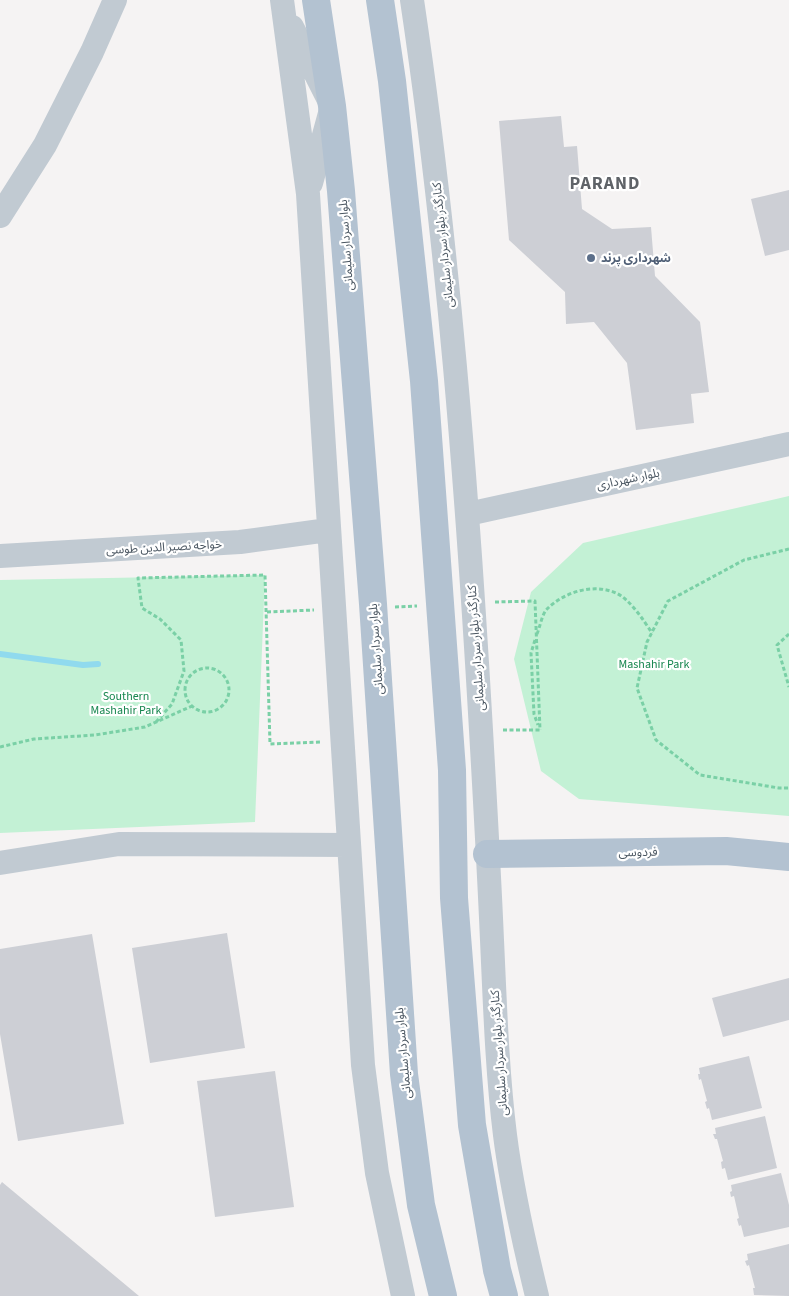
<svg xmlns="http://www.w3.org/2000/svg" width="789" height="1296" font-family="'Source Sans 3','Noto Sans Arabic',sans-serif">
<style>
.green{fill:#c3f1d5}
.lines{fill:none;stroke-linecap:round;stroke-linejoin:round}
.stream{stroke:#90daee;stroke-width:6}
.building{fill:#cdcfd5}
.path{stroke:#7ad0a6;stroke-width:3;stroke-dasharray:4 2.5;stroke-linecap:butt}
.minor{stroke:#c1cad2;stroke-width:24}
.major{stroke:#b3c2d1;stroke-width:28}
.service-dot{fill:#5c6f8a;stroke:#fff;stroke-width:2}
.labels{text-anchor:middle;stroke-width:4.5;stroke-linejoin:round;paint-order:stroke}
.street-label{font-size:12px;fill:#4a5661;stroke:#fff}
.service-label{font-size:12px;font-weight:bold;fill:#4e5e75;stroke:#fff;text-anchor:start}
.park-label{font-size:12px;fill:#17864f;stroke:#fff}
.district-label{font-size:18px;font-weight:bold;letter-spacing:1px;fill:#5f6368;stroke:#fff}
</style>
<rect width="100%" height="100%" fill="#f5f3f3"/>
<!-- green -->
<path class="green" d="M789,496V816L579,799L541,771L514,659L531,592L583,543Z
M265,575L255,822L0,833V580Z"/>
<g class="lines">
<!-- stream -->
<path class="stream" d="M0,654L83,665L98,664"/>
</g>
<!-- building -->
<path class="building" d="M561,116L564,147L577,146L582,209L612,229L651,227L655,276L700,322L709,392L691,394L694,423L636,430L627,363L594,322L566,324L565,292L509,240L499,121Z
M789,190V250L765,256L751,199Z
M227,933L245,1048L150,1063L132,948Z
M92,934L124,1124L18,1141L0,1034V949Z
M789,978V1020L723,1037L712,998Z
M749,1056L762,1108L712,1120L709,1108L707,1109L705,1102L707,1101L701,1079L699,1080L698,1074H700L699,1068Z
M275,1071L294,1207L215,1217L197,1081Z
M765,1116L777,1168L728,1180L725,1168L722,1169L721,1162L723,1161L717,1139H715L713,1134H716L715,1128Z
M781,1173L789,1205V1227L744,1237L741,1225L739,1226L737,1219L739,1218L734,1196L731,1197L730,1192L732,1191L731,1185Z
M2,1182L139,1296H0V1185Z
M789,1244V1296L754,1295L753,1288H755L749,1265L747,1266L745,1261L748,1260L747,1254Z"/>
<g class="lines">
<!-- path -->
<path class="path" d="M789,549L744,560L668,601L647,642L637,688L656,740L700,775L779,788H789
M495,602L535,601L540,730
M395,607L417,606
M267,612L314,610
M537,634C540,627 542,614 547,609C564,592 593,583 616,593C630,599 644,621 652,633
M789,634L777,645L789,687
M535,640L531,653L534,714L538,725
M185 690a22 22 0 1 1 44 0a22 22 0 1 1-44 0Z
M156,722L172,704L184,671L181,640L160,619L142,608L138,578L265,575L270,744L322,742
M503,730H540
M0,747L34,739L95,735L145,727L192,706"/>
<!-- minor -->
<path class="minor" d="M282,0L308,194L363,1065L377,1173L403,1296
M412,0C448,242 467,486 481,730C485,800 489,870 492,940C495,1005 497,1070 505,1135C512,1190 524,1243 537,1296
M292,27L332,106L311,183
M0,216L45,145L92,52L115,0
M468,514L789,444
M0,556L240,542L328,530
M0,863L119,844L349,845"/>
<!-- major -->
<path class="major" d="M316,0L332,106L341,191L373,604L404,1074L421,1205L443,1296
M380,0L392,81L424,381L452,770L454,898L472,1125L497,1270L504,1296
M487,854L726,851L789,857"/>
</g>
<!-- markers -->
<circle class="service-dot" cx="591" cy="258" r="5"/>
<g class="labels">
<!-- street labels -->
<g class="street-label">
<text transform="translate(346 245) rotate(-94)" y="4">بلوار سردار سلیمانی</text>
<text transform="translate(443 245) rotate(-96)" y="4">کنارگذر بلوار سردار سلیمانی</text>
<text transform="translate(628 479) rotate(-12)" y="4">بلوار شهرداری</text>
<text transform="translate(164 547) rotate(-3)" y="4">خواجه نصیر الدین طوسی</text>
<text transform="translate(476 648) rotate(-94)" y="4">کنارگذر بلوار سردار سلیمانی</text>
<text transform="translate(376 649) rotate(-94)" y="4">بلوار سردار سلیمانی</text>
<text transform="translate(638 852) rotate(-1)" y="4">فردوسی</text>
<text transform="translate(403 1053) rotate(-95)" y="4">بلوار سردار سلیمانی</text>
<text transform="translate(499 1053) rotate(-94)" y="4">کنارگذر بلوار سردار سلیمانی</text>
</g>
<!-- service labels -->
<g class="service-label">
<text x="601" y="262">شهرداری پرند</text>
</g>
<!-- park labels -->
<g class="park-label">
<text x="654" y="668">Mashahir Park</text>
<text x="126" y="700">Southern<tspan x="126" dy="14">Mashahir Park</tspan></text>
</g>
<!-- district labels -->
<g class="district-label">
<text x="605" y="189">PARAND</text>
</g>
</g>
</svg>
